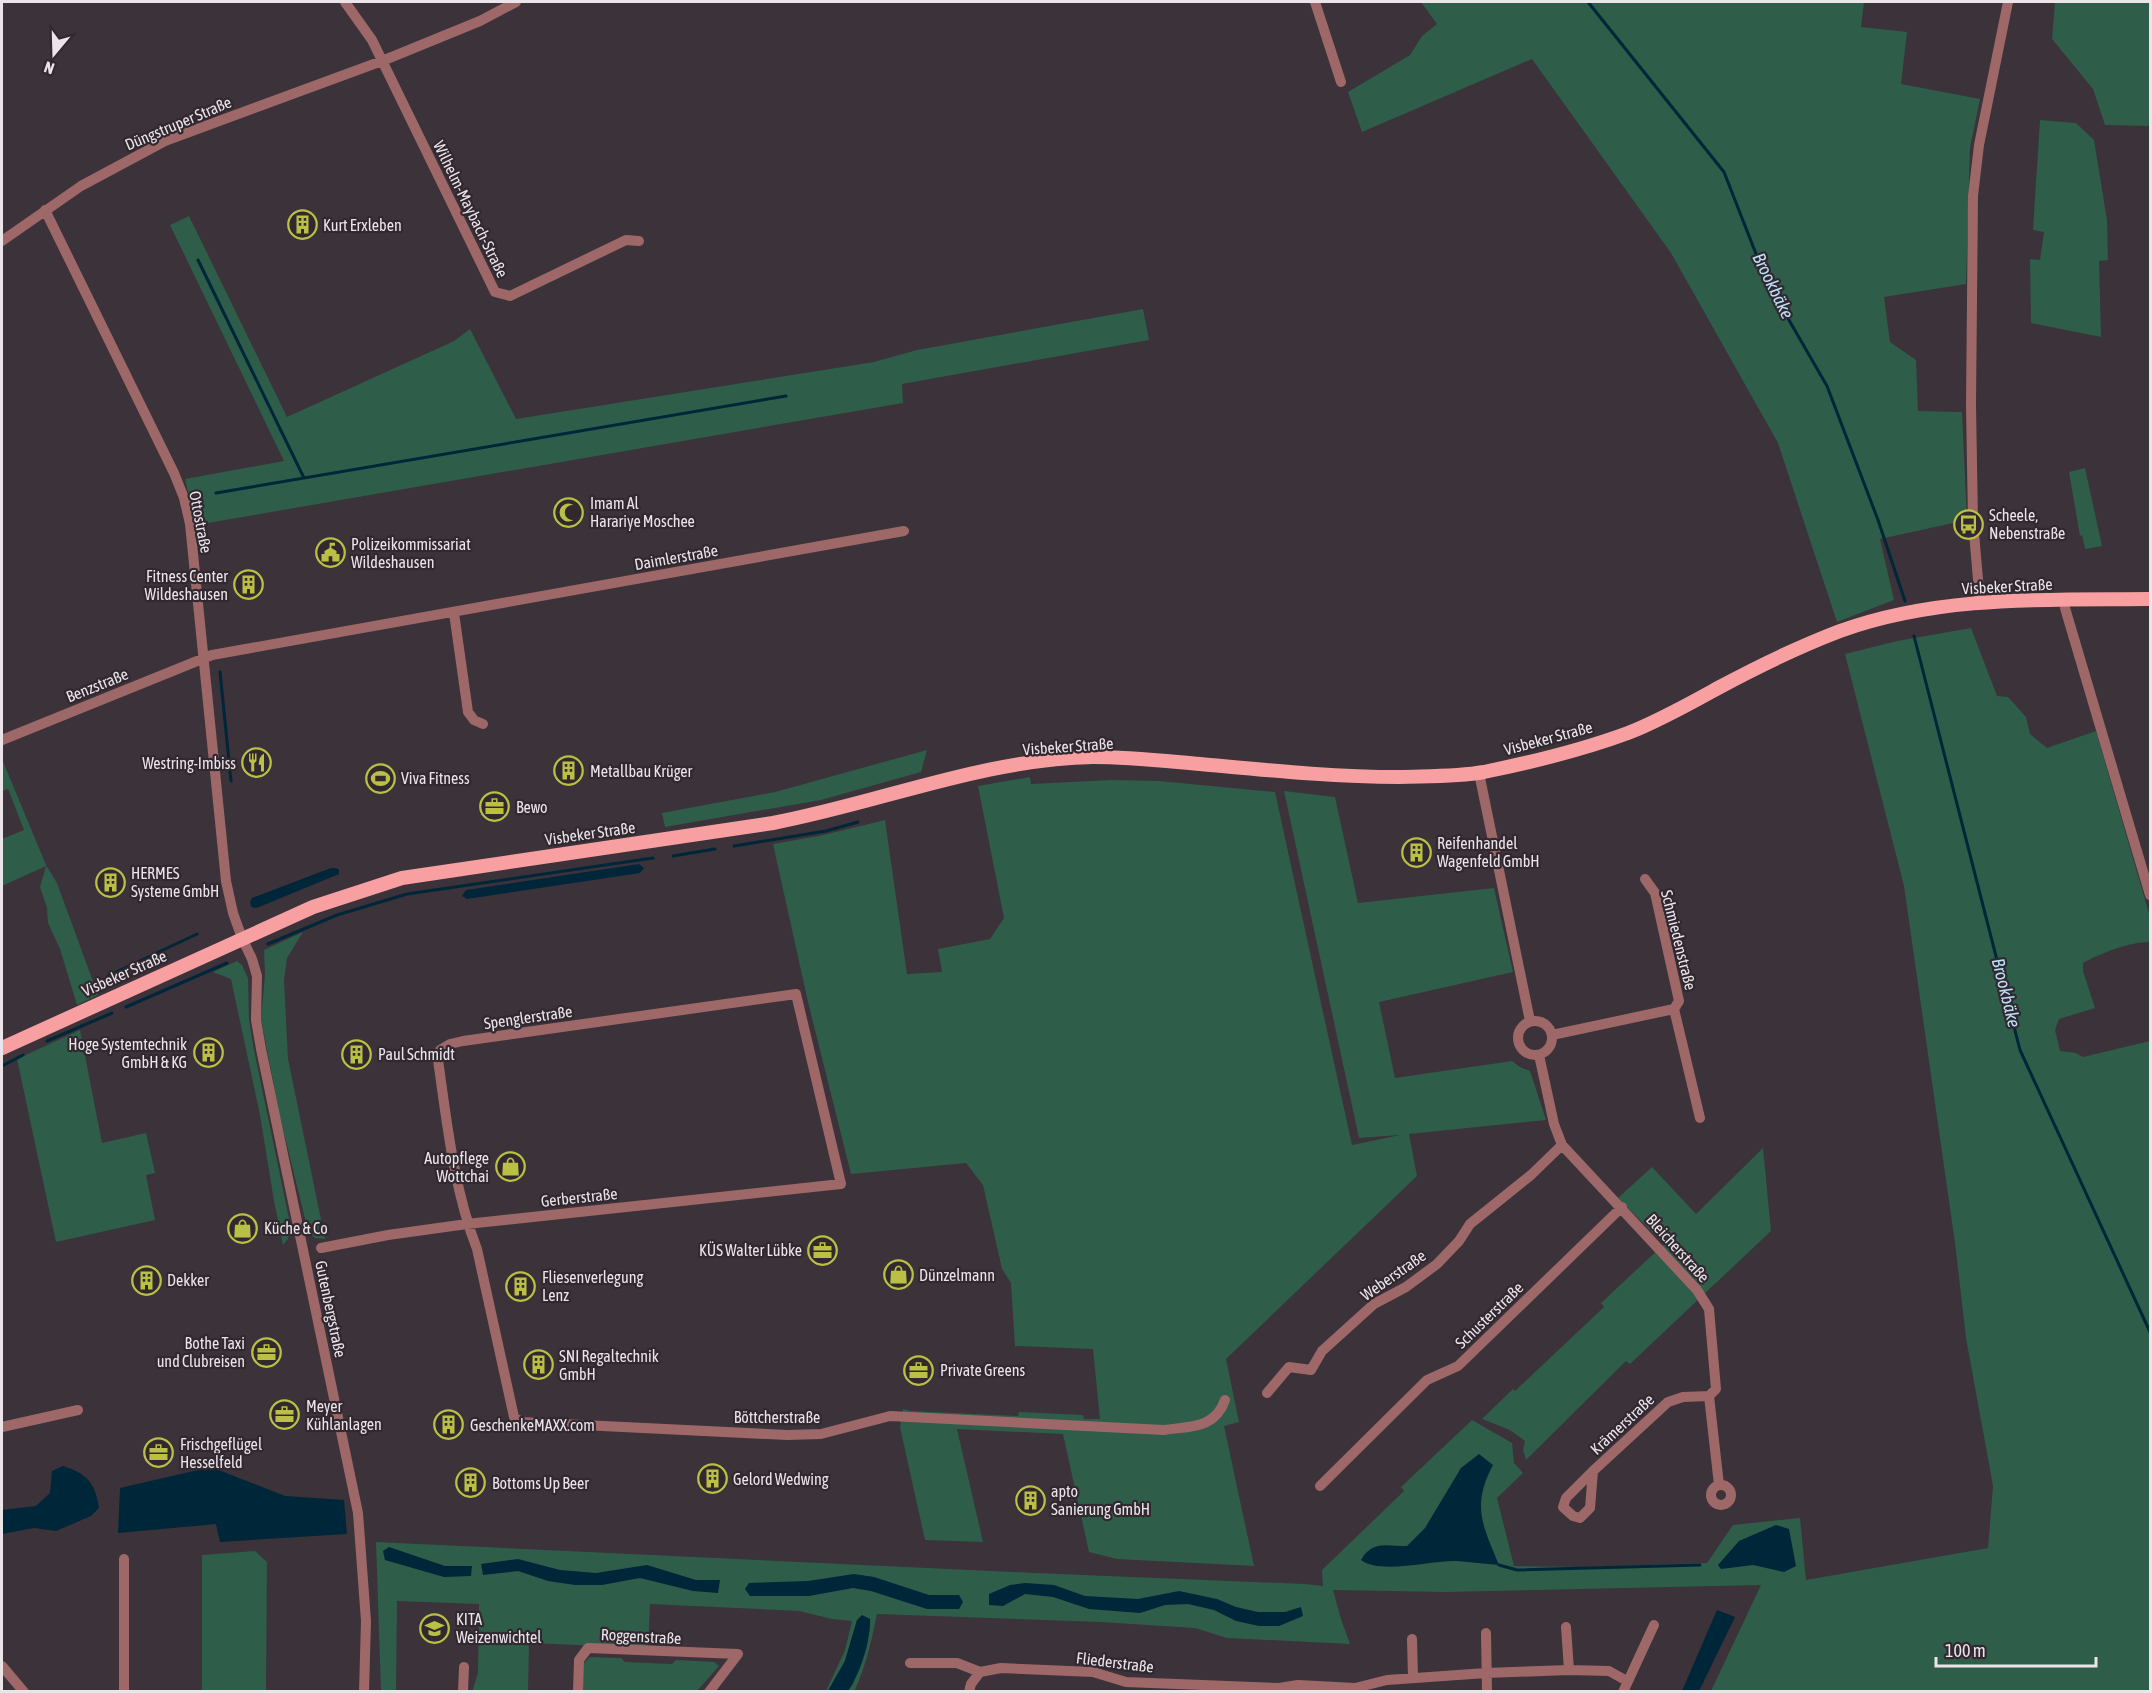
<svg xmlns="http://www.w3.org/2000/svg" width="2152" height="1693" font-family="'Asap Condensed',sans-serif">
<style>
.green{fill:#2e5d49}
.water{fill:#002639}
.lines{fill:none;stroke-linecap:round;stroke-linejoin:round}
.stream{stroke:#002639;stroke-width:3}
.minor{stroke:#9e6869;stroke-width:10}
.major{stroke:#f8a0a1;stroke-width:14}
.labels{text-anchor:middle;stroke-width:4.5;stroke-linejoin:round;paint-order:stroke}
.street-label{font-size:16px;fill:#ebe5ea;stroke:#312830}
.poi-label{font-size:16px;fill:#ebe5ea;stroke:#312830;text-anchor:start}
.water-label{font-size:18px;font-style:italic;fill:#bbe0f7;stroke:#312830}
</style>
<rect width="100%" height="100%" fill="#3b323a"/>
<!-- green -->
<path class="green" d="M1421,2H1864L1861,27L1907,32L1901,84L1980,99L1970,148L1966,284L1884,297L1890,342L1916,360L1918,411L1962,412L1967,520L1880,539L1894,600L1837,622L1778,443L1671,253L1532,59L1362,132L1348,92L1410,55L1422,36L1437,24Z
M2055,2H2150V126L2105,125L2093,89L2052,39Z
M2040,120L2076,123L2094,140L2107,220L2108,260L2099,261L2101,337L2031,323L2030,259L2040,260L2044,232L2033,230Z
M189,216L287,417L454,341L470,329L516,419L874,362L917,350L1143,309L1149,340L902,384L903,403L196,525L185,479L284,461L170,225Z
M2085,468L2102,546L2085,549L2082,535L2080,536L2069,472Z
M1971,628L1997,696L2008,697L2026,717L2030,734L2047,748L2096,731L2150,917V942C2129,942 2102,953 2083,963V971L2095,1008L2059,1019L2055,1030L2060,1051L2076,1053L2083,1057L2150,1041V1691H1711L1761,1585L1446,1592L1333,1590L1341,1619L1350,1644L1227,1638L1195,1628L1100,1622L877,1614C871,1643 867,1663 854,1692L848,1691L854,1682L857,1620L845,1661L828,1691H826L845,1650L852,1621L832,1619L799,1611L650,1604L648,1648L529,1643L528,1691L472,1692L478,1673L479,1604L397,1601L396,1691H381L376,1542L1035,1573L1305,1584L1323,1586L1322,1570L1404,1491L1401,1487L1472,1420L1512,1443L1514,1463L1523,1473L1497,1498L1514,1566L1580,1567L1707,1563L1733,1525L1800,1518L1806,1580L1988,1548L1993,1486L1966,1338L1955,1243L1904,886L1845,654L1897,641Z
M927,750L921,772L821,800L665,827L662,813L775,792Z
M2,759L46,865L57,883L98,995L77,1005L60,949L48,923L47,908L40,887L46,866L2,886V839L24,830L8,789L2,791Z
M1030,777L1031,784L1111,780L1159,781L1275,792L1352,1145L1400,1135L1359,1138L1284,791L1335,797L1358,903L1494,888L1513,972L1379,1002L1395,1078L1512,1061L1520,1067L1530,1071L1546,1120L1409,1134L1417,1176L1226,1359L1239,1422L1224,1426L1254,1566L1117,1559L1089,1552L1063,1434L957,1429L983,1542L925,1540L900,1427L903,1409L911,1411L1018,1416L1019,1412L1083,1415L1084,1419H1100L1093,1349L1015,1346L1011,1283L1002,1269L983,1185L966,1163L851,1174L808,1002L773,844L819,836L885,820L907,974L942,972L938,949L990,939L1004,918L978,786Z
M303,932L287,958L284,980L288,1059L325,1239L315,1238L308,1231L280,1117L261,1019L265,975L264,950Z
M237,961L242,965L248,978L249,1020L254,1050L291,1228L288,1239L283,1245L274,1201L260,1115L231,979L213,972Z
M80,1030L102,1143L146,1133L155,1173L146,1175L155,1220L56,1242L17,1059Z
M1763,1148L1771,1231L1630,1364L1626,1361L1526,1460L1523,1450L1525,1441L1510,1430L1482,1419L1513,1389L1515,1391L1604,1307L1601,1303L1664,1244L1618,1198L1652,1167L1696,1214Z
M255,1551L267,1562L266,1691H202V1555Z
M590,1657L621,1658L625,1662L672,1664L676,1660L714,1662L719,1666L697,1691L582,1692L583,1664Z"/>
<!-- water -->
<path class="water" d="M639,864L644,868L640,873L467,899L462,896L466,890Z
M331,868H336L339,870V874L259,907L254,908L251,906L250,902L252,898Z
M1479,1454L1493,1465C1471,1506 1483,1526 1499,1565C1485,1564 1471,1562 1457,1561C1430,1560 1381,1575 1361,1560C1372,1540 1387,1546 1407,1546L1425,1528L1461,1468Z
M63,1466C87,1474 95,1482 99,1508L91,1516L56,1531L34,1528L2,1534V1510L36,1506L50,1493L52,1471Z
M211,1467L285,1496L344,1500L347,1534L220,1542L216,1524L118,1533L120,1488Z
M1776,1525L1789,1529L1796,1566L1784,1572L1753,1565L1721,1569L1718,1565L1739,1541Z
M389,1547L445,1566H472L471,1576L444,1577L385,1560L383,1551Z
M518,1559L560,1570L596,1573L647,1565L696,1580H720L718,1593L693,1591L640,1578L602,1585H575L548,1581L518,1571L483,1575L481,1564Z
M854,1574L874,1577L929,1595H959L963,1602L959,1609H927L871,1591L853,1588L809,1596H750L745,1589L749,1583L808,1581Z
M1025,1583L1054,1585L1085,1596L1138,1599L1179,1591L1217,1599L1236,1607L1258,1612H1285L1301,1607L1303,1616L1279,1626H1259L1236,1621L1214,1610L1188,1604L1165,1605L1140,1613L1089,1609L1053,1597L1025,1594L1003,1606L989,1605V1594L1010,1585Z
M1717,1610L1735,1617L1699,1691H1682Z
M862,1615L870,1619C871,1640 860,1674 848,1691H828L845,1661L857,1620Z"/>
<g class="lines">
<!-- stream -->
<path class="stream" d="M1588,2L1724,172L1767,282L1827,386L1878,520L1905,601
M198,260L304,478
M216,493L786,396
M1914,636L2020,1050L2150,1332
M220,672L231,781
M734,846L826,831L858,822
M673,856L715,849
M268,944L337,915L407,894L653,858
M108,976L197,934
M126,1007L227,963
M47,1041L112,1013
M2,1066L23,1055
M1499,1565L1517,1570L1700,1565"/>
<!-- minor -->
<path class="minor" d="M345,2L372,40L495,292L510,296L626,240L639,241
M1315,2L1341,82
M45,210L174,473L184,498L190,524L226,881L233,913L242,938L252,959L257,976L256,1020L261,1049L358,1513L366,1621L364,1692
M2,241L81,186L165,141L382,61L480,21L516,2
M2064,599L2065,608L2150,895
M1980,602L1973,522L1971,405L1973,196L1979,145L2008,2
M454,613L468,712L474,720L483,724
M2,740L212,655L904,531
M1479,773L1530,1021
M1645,879L1655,893L1679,1001L1674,1009L1700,1118
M1518 1038a17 17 0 1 1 34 0a17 17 0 1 1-34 0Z
M1552,1035L1674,1009
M1539,1055L1554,1124L1562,1145L1697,1290L1709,1309L1716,1389L1709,1396L1719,1485
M321,1248L388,1235L467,1224L841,1184L796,994L463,1041L450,1044L440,1050L438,1060C447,1123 454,1190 477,1249L514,1417L521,1422L787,1435L821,1434L890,1416L1164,1430C1190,1426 1215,1429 1225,1400
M1267,1393L1289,1367L1311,1370L1322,1351L1374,1304L1406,1287L1437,1264L1459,1241L1470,1224L1531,1175L1562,1145
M2,1427L78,1410
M1593,1471L1590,1508L1580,1518L1573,1516L1563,1507L1566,1498L1593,1471L1668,1402L1683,1397L1709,1396
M1711 1495a10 10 0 1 1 20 0a10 10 0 1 1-20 0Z
M1320,1486L1427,1380L1458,1366L1622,1207
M1566,1627L1569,1670
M1486,1633L1487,1692
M1412,1639L1413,1678
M910,1663H957L980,1672
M2,1666L24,1692
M980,1672L1001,1668L1093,1672L1126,1682L1279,1688L1298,1685L1355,1688L1387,1680L1486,1673L1569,1670L1609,1671L1627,1681
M124,1692V1559
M463,1692L464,1667
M578,1692L579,1660L588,1648L738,1654
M709,1692L738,1654
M969,1692L971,1684L980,1672
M1623,1692L1654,1625"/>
<!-- major -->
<path class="major" d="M2,1048L313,907L402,878L773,823C879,803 984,759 1093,757C1129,757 1165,761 1200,764C1266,770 1332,777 1399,777C1427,776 1456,777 1484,772C1533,762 1582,750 1628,733C1659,721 1689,704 1718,688C1757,667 1798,647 1840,631C1940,595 2047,600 2150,599"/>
</g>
<!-- icons -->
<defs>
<symbol id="building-ring" viewBox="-11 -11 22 22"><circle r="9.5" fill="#312830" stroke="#bbc045" stroke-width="1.5"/><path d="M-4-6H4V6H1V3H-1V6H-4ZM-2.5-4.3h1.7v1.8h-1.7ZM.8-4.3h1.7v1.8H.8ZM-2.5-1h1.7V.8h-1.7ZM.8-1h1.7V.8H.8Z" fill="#bbc045"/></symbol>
<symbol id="mosque-ring" viewBox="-11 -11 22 22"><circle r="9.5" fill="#312830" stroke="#bbc045" stroke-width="1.5"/><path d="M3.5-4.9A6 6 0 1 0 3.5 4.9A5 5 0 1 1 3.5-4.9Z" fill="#bbc045"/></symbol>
<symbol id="bus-ring" viewBox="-11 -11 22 22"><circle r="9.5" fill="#312830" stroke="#bbc045" stroke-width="1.5"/><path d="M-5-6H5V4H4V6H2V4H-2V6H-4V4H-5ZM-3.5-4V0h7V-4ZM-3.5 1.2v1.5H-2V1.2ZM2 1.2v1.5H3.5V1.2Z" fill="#bbc045"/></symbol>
<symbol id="civic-ring" viewBox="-11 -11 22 22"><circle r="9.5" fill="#312830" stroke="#bbc045" stroke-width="1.5"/><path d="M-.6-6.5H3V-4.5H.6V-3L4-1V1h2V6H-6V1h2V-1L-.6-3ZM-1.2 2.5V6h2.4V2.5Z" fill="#bbc045"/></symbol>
<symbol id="restaurant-ring" viewBox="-11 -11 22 22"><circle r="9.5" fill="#312830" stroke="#bbc045" stroke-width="1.5"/><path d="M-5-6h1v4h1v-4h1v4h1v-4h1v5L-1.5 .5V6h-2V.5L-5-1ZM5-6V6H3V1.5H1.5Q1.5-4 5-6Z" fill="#bbc045"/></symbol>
<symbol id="stadium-ring" viewBox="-11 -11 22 22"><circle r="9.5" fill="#312830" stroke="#bbc045" stroke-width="1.5"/><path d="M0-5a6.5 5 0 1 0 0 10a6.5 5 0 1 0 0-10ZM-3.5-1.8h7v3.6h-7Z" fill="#bbc045"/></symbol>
<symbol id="office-ring" viewBox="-11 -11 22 22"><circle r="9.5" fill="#312830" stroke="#bbc045" stroke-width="1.5"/><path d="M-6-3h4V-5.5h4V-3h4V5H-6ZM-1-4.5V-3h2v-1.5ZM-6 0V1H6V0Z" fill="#bbc045"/></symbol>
<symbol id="shop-ring" viewBox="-11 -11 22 22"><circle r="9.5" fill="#312830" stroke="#bbc045" stroke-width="1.5"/><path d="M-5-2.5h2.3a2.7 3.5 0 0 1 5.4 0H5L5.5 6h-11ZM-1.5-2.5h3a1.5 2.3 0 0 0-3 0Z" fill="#bbc045"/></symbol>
<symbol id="school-ring" viewBox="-11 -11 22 22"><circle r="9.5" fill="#312830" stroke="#bbc045" stroke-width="1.5"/><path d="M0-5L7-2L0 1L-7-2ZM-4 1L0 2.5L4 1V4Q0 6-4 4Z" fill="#bbc045"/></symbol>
</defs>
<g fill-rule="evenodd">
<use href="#building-ring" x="286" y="208" width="33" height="33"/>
<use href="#mosque-ring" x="552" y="496" width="33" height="33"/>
<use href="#bus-ring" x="1952" y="508" width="33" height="33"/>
<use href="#civic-ring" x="314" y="536" width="33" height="33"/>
<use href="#building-ring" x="232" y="568" width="33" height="33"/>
<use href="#restaurant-ring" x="240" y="746" width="33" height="33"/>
<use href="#building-ring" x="552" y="754" width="33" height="33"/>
<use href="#stadium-ring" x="364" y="762" width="33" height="33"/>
<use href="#office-ring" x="478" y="790" width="33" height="33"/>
<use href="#building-ring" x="1400" y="836" width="33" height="33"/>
<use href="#building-ring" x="94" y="866" width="33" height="33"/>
<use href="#building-ring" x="192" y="1036" width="33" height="33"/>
<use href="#building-ring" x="340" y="1038" width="33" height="33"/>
<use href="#shop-ring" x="494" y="1150" width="33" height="33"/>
<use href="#shop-ring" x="226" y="1212" width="33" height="33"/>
<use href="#office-ring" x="806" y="1234" width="33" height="33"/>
<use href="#shop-ring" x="882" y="1258" width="33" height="33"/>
<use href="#building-ring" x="130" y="1264" width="33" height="33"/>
<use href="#building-ring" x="504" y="1270" width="33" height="33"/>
<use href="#office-ring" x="250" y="1336" width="33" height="33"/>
<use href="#building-ring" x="522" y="1348" width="33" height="33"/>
<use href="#office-ring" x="902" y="1354" width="33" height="33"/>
<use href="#office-ring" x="268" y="1398" width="33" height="33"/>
<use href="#building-ring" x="432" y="1408" width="33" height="33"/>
<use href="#office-ring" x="142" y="1436" width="33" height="33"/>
<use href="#building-ring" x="696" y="1462" width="33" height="33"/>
<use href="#building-ring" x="454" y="1466" width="33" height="33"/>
<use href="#building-ring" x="1014" y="1484" width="33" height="33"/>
<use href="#school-ring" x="418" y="1612" width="33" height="33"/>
</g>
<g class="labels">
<!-- street labels -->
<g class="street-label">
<text transform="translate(178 123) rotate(-23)" y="6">Düngstruper Straße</text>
<text transform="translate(471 209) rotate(64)" y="6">Wilhelm-Maybach-Straße</text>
<text transform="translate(201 522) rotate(79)" y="6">Ottostraße</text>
<text transform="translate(676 557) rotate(-10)" y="6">Daimlerstraße</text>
<text transform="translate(2007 586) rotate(-3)" y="6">Visbeker Straße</text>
<text transform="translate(97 685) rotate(-22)" y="6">Benzstraße</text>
<text transform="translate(1548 738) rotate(-15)" y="6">Visbeker Straße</text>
<text transform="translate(1068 746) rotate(-4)" y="6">Visbeker Straße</text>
<text transform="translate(590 833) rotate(-8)" y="6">Visbeker Straße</text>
<text transform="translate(1679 940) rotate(76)" y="6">Schmiedenstraße</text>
<text transform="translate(124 973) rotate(-24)" y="6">Visbeker Straße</text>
<text transform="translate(528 1017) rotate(-8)" y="6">Spenglerstraße</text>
<text transform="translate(579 1197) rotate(-6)" y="6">Gerberstraße</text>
<text transform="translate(1678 1248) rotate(48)" y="6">Bleicherstraße</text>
<text transform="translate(1393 1275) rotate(-35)" y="6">Weberstraße</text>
<text transform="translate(331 1309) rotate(78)" y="6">Gutenbergstraße</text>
<text transform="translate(1489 1315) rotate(-44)" y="6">Schusterstraße</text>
<text x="777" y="1423">Böttcherstraße</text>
<text transform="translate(1622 1424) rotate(-43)" y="6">Krämerstraße</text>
<text transform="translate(641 1636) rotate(3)" y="6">Roggenstraße</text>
<text transform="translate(1115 1662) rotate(7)" y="6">Fliederstraße</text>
</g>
<!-- poi labels -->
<g class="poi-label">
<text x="323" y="231">Kurt Erxleben</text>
<text x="590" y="509">Imam Al<tspan x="590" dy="18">Harariye Moschee</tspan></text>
<text x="1989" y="521">Scheele,<tspan x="1989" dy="18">Nebenstraße</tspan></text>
<text x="351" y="550">Polizeikommissariat<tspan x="351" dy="18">Wildeshausen</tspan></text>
<text x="228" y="582" text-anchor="end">Fitness Center<tspan x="228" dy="18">Wildeshausen</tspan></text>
<text x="236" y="769" text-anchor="end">Westring-Imbiss</text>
<text x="590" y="777">Metallbau Krüger</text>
<text x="401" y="784">Viva Fitness</text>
<text x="516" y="813">Bewo</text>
<text x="1437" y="849">Reifenhandel<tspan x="1437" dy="18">Wagenfeld GmbH</tspan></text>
<text x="131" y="879">HERMES<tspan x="131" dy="18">Systeme GmbH</tspan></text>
<text x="187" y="1050" text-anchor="end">Hoge Systemtechnik<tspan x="187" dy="18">GmbH &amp; KG</tspan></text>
<text x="378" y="1060">Paul Schmidt</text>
<text x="489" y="1164" text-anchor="end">Autopflege<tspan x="489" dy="18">Wottchai</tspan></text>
<text x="264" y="1234">Küche &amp; Co</text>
<text x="802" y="1256" text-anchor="end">KÜS Walter Lübke</text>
<text x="919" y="1281">Dünzelmann</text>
<text x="542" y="1283">Fliesenverlegung<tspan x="542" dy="18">Lenz</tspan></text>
<text x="167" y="1286">Dekker</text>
<text x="245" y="1349" text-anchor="end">Bothe Taxi<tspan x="245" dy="18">und Clubreisen</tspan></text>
<text x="559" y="1362">SNI Regaltechnik<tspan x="559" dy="18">GmbH</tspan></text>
<text x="940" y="1376">Private Greens</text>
<text x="306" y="1412">Meyer<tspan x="306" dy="18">Kühlanlagen</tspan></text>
<text x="470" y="1431">GeschenkeMAXX.com</text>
<text x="180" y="1450">Frischgeflügel<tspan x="180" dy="18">Hesselfeld</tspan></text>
<text x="733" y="1485">Gelord Wedwing</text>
<text x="492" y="1489">Bottoms Up Beer</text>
<text x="1051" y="1497">apto<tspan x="1051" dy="18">Sanierung GmbH</tspan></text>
<text x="456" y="1625">KITA<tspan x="456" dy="18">Weizenwichtel</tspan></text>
</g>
<!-- water labels -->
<g class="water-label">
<text transform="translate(1773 286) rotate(64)" y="6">Brookbäke</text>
<text transform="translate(2006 993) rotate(76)" y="6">Brookbäke</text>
</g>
</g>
<!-- border -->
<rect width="2152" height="1693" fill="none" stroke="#ebe5ea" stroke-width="6"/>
<!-- north arrow -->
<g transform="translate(54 54) rotate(199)" stroke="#312830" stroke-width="4.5" paint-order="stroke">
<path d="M0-4.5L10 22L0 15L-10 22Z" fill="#ebe5ea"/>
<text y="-9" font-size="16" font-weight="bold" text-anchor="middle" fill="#ebe5ea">N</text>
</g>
<!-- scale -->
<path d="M1936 1657v9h160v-9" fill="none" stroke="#ebe5ea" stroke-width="3"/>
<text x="1945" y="1657" font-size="18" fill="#ebe5ea" stroke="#312830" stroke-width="4.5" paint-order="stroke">100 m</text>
</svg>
